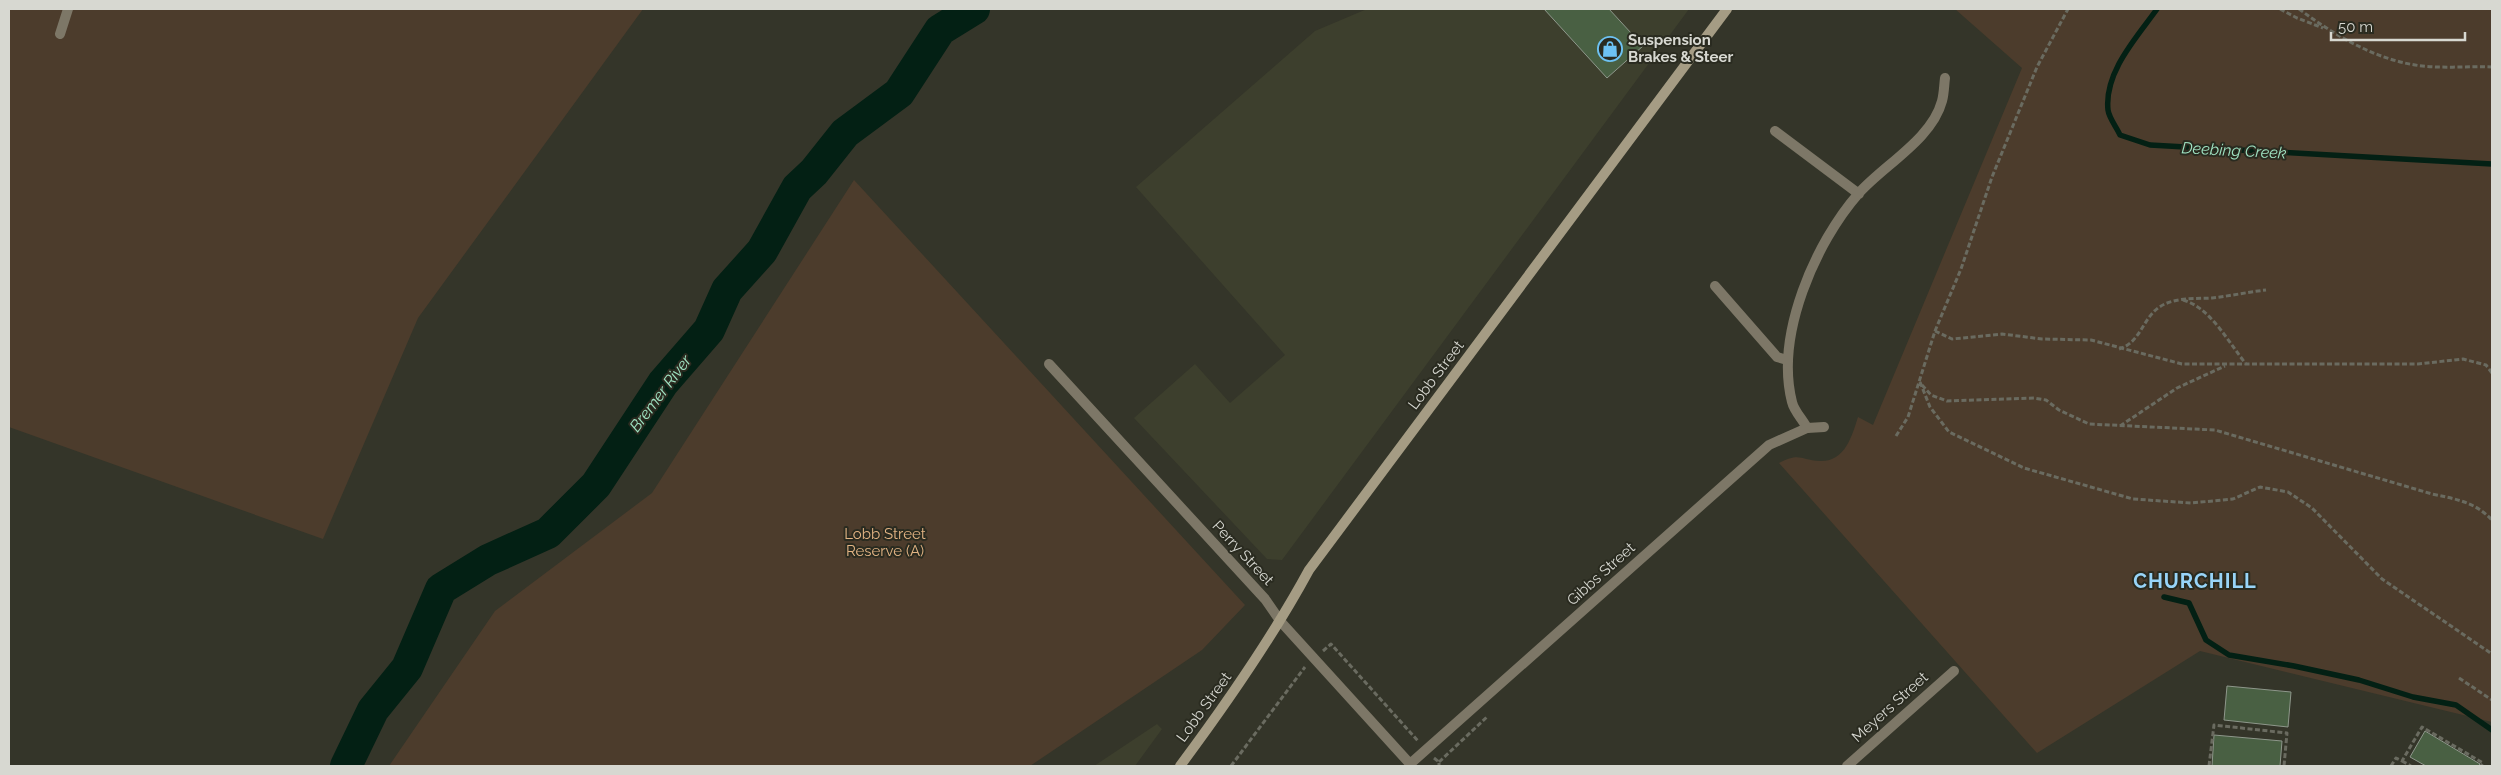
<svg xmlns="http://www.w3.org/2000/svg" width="2501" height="775" font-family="Raleway,sans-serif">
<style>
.built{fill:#3d3f2d}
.green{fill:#4c3c2c}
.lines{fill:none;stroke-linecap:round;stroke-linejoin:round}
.stream{stroke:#032014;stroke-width:5.5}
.river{stroke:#032014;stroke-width:32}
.building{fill:#496043;stroke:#8e978b}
.path{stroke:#6a6b60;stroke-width:3;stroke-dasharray:5 2.5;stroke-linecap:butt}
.lane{stroke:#7d7767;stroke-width:10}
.street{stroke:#7d7767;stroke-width:10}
.secondary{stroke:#a59c84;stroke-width:10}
.labels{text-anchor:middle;stroke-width:4;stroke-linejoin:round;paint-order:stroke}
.poi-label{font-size:15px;font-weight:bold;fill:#d7d8d1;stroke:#2a2b20;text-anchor:start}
.street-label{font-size:15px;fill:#d7d8d1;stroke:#2a2b20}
.park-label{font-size:15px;fill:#e3b484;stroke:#2a2b20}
.water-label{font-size:16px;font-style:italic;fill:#a0e4c3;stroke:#2a2b20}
.district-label{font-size:20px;font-weight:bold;letter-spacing:1px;fill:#98d4f8;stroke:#2a2b20}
</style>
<rect width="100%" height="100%" fill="#343529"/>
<!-- built -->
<path class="built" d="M1367,9H1689L1282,560L1267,559L1134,418L1195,364L1230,403L1285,355L1136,187L1315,31Z
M1157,724L1162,729L1135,766H1094Z"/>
<!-- green -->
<path class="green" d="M9,9H643L418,318L323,539L9,427Z
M1955,9H2492V722L2200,651L2037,753L1779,463C1800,452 1800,460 1820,461C1845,462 1852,436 1858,417L1873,425L2022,68Z
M854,180L1245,605L1202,650L1030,766H389L495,611L652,493Z"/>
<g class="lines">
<!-- stream -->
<path class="stream" d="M2157,9C2137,37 2104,72 2108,110C2109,118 2117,128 2120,135L2150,145L2492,164
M2164,597L2189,603L2206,640L2229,655L2294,666L2359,680L2413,697L2456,705L2492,730"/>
<!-- river -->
<path class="river" d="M346,766L373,710L407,668L441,589L488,560L548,533L596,485L663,383L709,330L727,290L762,251L797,188L814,172L845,133L899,93L940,30L974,9"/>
</g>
<!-- building -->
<path class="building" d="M1544,9H1609L1643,46L1607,78Z
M2227,686L2291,692L2288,727L2224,720Z
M2425,731L2480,764L2478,766H2426L2410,757Z
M2214,735L2282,741L2280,766H2212Z"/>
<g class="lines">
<!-- path -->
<path class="path" d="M2280,9L2297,18L2323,28
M2299,9C2333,34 2372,58 2415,65C2440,69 2467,66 2492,67
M2183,300C2210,307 2229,343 2246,364
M1935,331L1952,339L2002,334L2042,339L2091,340L2182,364H2418L2463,359L2486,365L2492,373
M2119,349C2140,343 2142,320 2158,308C2173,297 2194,299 2212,298C2230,296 2248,292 2266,290
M1920,382L1930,407L1949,432L2024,468L2133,499L2191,503L2233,499L2260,487L2288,492L2312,508L2382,579L2492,654
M1922,385L1931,395L1947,401L2034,398L2046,400L2059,410L2089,424L2215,430L2432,494C2456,499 2475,502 2492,520
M2120,426L2177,388L2225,366
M1896,436L1908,417L1935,331L1961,269L1992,177L2037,67L2068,9
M1323,651L1331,644L1418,741
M2459,678L2492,700
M1434,758L1439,762V766
M2402,761L2411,766
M1439,762L1488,716
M1231,766L1305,667
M2209,766L2214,725L2287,733L2284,766
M2391,766L2396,758L2402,761L2422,727L2483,763L2481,766"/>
<!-- lane -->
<path class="lane" d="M60,34L68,9
M1775,131L1859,194
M1715,286L1777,357L1787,360
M1807,428C1803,420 1794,411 1792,402C1775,335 1815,243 1859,193C1884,165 1932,139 1942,101C1944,94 1944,86 1945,78"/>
<!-- street -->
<path class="street" d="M1049,364L1265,599L1281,622L1412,766
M1410,764L1769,445L1807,428L1824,427
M1847,766L1954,671"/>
<!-- secondary -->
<path class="secondary" d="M1180,766C1227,703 1271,640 1309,570L1727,9"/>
</g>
<!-- icons -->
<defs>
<symbol id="shop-ring" viewBox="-11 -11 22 22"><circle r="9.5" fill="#2a2b20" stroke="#6dc2f3" stroke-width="1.5"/><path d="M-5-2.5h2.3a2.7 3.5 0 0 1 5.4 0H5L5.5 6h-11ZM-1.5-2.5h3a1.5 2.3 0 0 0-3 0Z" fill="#6dc2f3"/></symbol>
</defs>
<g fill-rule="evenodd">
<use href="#shop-ring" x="1596" y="35" width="28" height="28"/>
</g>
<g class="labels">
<!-- poi labels -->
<g class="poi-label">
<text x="1628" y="45">Suspension<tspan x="1628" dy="17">Brakes &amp; Steer</tspan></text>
</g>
<!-- street labels -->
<g class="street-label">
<text transform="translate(1436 375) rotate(-53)" y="5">Lobb Street</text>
<text transform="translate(1243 553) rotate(47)" y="5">Perry Street</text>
<text transform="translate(1601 574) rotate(-42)" y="5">Gibbs Street</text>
<text transform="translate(1204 707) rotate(-54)" y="5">Lobb Street</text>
<text transform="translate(1890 707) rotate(-42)" y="5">Meyers Street</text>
</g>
<!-- park labels -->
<g class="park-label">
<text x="885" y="539">Lobb Street<tspan x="885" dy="17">Reserve (A)</tspan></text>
</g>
<!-- water labels -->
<g class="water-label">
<text transform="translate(2234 150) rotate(3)" y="6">Deebing Creek</text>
<text transform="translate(660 393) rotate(-53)" y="6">Bremer River</text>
</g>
<!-- district labels -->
<g class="district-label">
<text x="2195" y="588">CHURCHILL</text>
</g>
</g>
<!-- border -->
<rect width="2501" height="775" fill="none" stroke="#d7d8d1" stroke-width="20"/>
<!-- scale -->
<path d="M2331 32v8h134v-8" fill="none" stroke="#d7d8d1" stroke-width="2.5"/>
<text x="2338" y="32" font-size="15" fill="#d7d8d1" stroke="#2a2b20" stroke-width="4" paint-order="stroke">50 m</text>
</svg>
